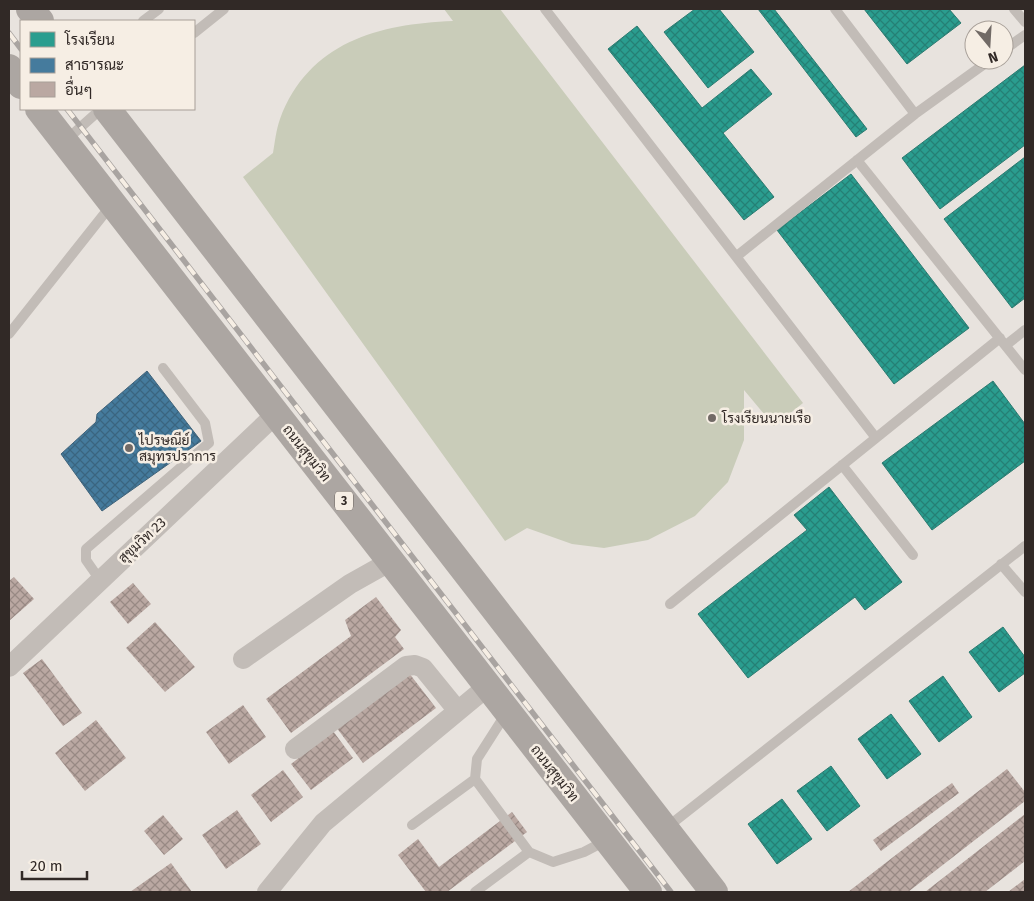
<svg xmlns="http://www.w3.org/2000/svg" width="1034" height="901" font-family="'Fira Sans',Sarabun,sans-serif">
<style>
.green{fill:#c9ccb9}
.schools{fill:url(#schools-cross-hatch);stroke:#2c7a70}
.public{fill:url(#public-cross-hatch);stroke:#3f6279}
.building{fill:url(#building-cross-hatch)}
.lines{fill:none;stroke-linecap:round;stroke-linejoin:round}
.service{stroke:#c2bcb7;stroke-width:10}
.minor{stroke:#c2bcb7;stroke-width:20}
.trunk{stroke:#aca6a2;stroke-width:28}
.rail-casing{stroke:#a9a4a1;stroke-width:5.5}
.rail{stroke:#f6eee4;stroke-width:4;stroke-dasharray:11;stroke-linecap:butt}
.poi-dot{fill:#716a66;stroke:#f6eee4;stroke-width:2}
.labels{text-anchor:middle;stroke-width:5;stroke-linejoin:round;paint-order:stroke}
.shield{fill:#f6eee4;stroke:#6c645f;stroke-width:1}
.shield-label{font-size:12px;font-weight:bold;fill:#312926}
.poi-label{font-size:14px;fill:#312926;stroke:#f6eee4;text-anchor:start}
.street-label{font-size:14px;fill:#312926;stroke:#f6eee4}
</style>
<defs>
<pattern id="schools-cross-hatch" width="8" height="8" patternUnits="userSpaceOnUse" patternTransform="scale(1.25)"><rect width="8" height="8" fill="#2a9d8f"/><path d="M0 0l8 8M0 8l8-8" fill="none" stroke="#258075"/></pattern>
<pattern id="public-cross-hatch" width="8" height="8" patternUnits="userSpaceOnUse" patternTransform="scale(1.25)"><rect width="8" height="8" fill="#457b9d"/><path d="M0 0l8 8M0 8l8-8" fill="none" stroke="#3a6580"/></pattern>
<pattern id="building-cross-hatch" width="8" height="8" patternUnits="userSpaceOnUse" patternTransform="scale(1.25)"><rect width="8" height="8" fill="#baa8a2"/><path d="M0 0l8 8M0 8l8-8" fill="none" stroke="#988984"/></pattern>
</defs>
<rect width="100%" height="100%" fill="#e8e3de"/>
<!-- green -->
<path class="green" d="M444,9H500L803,403L774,426L744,390V440L728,482L695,516L648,540L604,548L572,544L527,528L505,541L243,177L273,153C275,142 276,130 280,119C309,42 378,24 453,21Z"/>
<!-- schools -->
<path class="schools" d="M695,9H719L754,52L708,88L664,32Z
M758,9H774L867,129L856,137Z
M864,9H949L961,23L907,64Z
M637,26L702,108L751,69L772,94L723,133L774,197L744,220L608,49Z
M1025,65V145L940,209L902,158Z
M1025,157V298L1012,308L944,219Z
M851,174L969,328L894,384L777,230Z
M993,381L1025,424V461L932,530L882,463Z
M829,487L902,582L865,610L855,597L748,678L698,614L807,530L794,515Z
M1003,627L1025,657V673L999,692L969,652Z
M943,676L972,717L939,742L909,701Z
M891,714L921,754L887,779L858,739Z
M831,766L860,806L827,831L797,791Z
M782,799L812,839L777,864L748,824Z"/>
<!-- public -->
<path class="public" d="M147,371L201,441L102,511L61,454L96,422L97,414Z"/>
<!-- building -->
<path class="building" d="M14,577L34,599L9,621V581Z
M133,583L151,604L128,624L110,602Z
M376,597L401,630L395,637L404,649L291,733L266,699L351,636L345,620Z
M155,622L195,667L165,692L126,648Z
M42,659L82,713L63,726L23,673Z
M409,673L436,708L363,763L336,727Z
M243,705L266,737L229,764L206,732Z
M96,720L126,758L85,791L55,753Z
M333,731L353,758L311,790L291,764Z
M1007,769L1025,792V801L908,892H848Z
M283,770L303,797L271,822L251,795Z
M952,783L959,793L881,851L873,840Z
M237,810L261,844L226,869L202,835Z
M512,812L527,832L447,892H426L398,855L418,839L439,867Z
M1025,814V861L985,892H925Z
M163,815L183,839L164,855L144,831Z
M171,863L192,892H130Z
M1025,879V892H1008Z"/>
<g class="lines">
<!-- service -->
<path class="service" d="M545,9L876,438
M835,9L915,114
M1014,9L1025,22
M143,21L159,9
M194,33L224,9
M1004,50L1025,35
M65,141L101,109
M857,160L1025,370
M737,256L915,114L990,60
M9,334L112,204
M1006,345L1025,330
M842,465L913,555
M1001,564L1025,592
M100,580L86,560V549L209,443L205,423L163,368
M670,604L1000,338
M507,712L477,759L475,779L529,852L553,862L584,852L607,840
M412,825L475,779
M666,828L1025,546
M475,892L529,852"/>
<!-- minor -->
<path class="minor" d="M243,659L350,584L391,561
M9,667L276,414
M295,749L406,666L415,665L423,668L458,711
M267,892L323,823L488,686"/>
<!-- trunk -->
<path class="trunk" d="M30,9L40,21
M9,68L21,85
M39,109L648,892
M107,109L714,892"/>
<defs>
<path id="rail" d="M9,33L21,49
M67,109L671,892"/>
</defs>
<!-- rail casing -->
<use href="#rail" class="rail-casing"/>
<!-- rail -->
<use href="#rail" class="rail"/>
</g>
<!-- markers -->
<g class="poi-dot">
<circle cx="712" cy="418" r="5"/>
<circle cx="129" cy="448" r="5"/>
</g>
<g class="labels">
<!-- shield labels -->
<rect class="shield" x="335" y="491.5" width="18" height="19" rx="4"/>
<g class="shield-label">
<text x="344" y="505">3</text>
</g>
<!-- poi labels -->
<g class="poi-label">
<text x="722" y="423">โรงเรียนนายเรือ</text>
<text x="139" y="445">ไปรษณีย์<tspan x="139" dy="16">สมุทรปราการ</tspan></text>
</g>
<!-- street labels -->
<g class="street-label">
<text transform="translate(307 453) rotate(52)" y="5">ถนนสุขุมวิท</text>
<text transform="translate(142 540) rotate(-43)" y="5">สุขุมวิท 23</text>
<text transform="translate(555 773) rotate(52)" y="5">ถนนสุขุมวิท</text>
</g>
</g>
<!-- border -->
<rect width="1034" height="901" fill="none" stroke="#312926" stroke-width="20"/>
<!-- legend -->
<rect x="20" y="20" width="175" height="90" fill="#f6eee4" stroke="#a79f98"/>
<rect x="30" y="32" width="25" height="15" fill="#2a9d8f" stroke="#a79f98"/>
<text x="65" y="45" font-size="15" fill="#312926">โรงเรียน</text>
<rect x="30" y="58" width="25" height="15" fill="#457b9d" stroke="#a79f98"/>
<text x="65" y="70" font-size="15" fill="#312926">สาธารณะ</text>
<rect x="30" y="82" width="25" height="15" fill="#baa8a2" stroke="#a79f98"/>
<text x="65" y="95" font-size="15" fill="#312926">อื่นๆ</text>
<!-- north arrow -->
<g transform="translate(989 45) rotate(162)"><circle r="24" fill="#f6eee4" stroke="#a79f98"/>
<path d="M0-4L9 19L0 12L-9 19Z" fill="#716a66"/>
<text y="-8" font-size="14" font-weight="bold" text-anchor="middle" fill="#312926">N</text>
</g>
<!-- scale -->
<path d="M22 871v8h65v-8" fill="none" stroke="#312926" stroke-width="2.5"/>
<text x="30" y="871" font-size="15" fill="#312926" stroke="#f6eee4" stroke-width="4" paint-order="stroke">20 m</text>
</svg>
